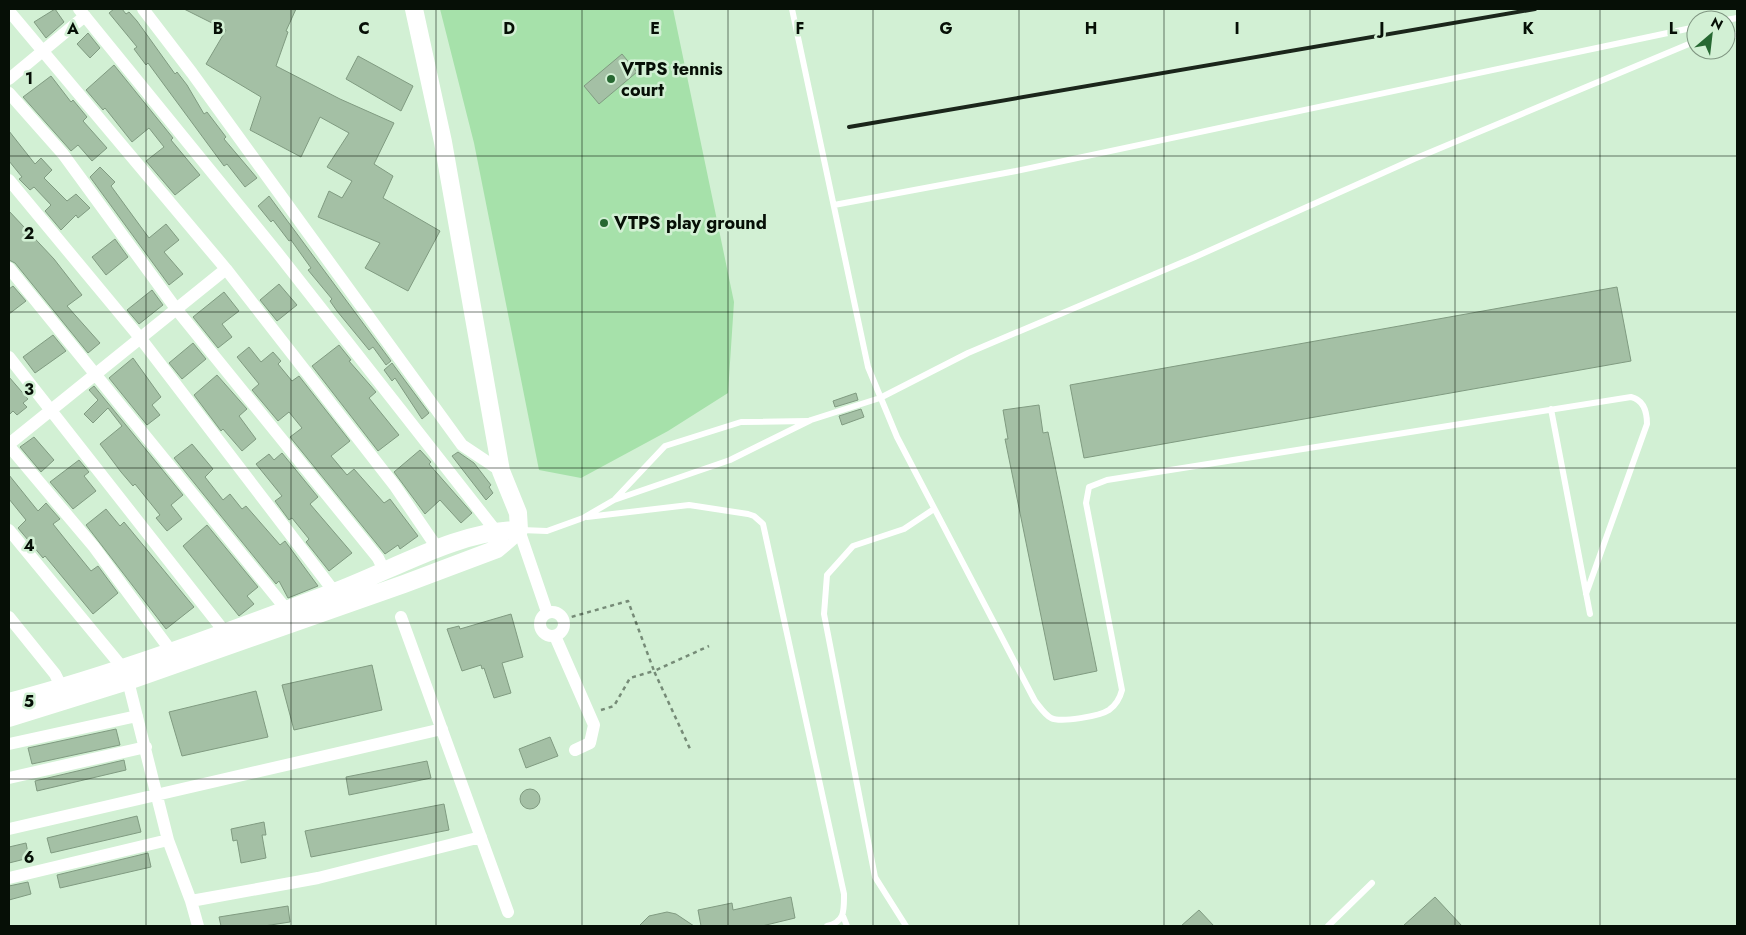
<svg xmlns="http://www.w3.org/2000/svg" width="1746" height="935" font-family="Jost,sans-serif">
<style>
.green{fill:#a6e1aa}
.building{fill:#a4c0a5;stroke:#809b81}
.lines{fill:none;stroke-linecap:round;stroke-linejoin:round}
.path{stroke:#768b77;stroke-width:2.5;stroke-dasharray:4 4;stroke-linecap:butt}
.lane{stroke:#fff;stroke-width:6}
.street{stroke:#fff;stroke-width:12}
.secondary{stroke:#fff;stroke-width:18}
.rail{stroke:#1b261b;stroke-width:4}
.grid{fill:none;stroke:#060f06;stroke-width:1;stroke-opacity:0.55}
.poi-dot{fill:#276832;stroke:#d2f0d4;stroke-width:2}
.labels{text-anchor:middle;stroke-width:5;stroke-linejoin:round;paint-order:stroke}
.poi-label{font-size:18px;font-weight:bold;fill:#060f06;stroke:#d2f0d4;text-anchor:start}
.grid-label{font-size:16px;text-anchor:middle;font-weight:bold;fill:#060f06;stroke:#d2f0d4;stroke-width:5;stroke-linejoin:round;paint-order:stroke}
</style>
<rect width="100%" height="100%" fill="#d2f0d4"/>
<!-- green -->
<path class="green" d="M440,9H673L734,302L728,393L668,431L581,478L539,470L474,143Z"/>
<!-- building -->
<path class="building" d="M55,9L64,22L46,38L34,22Z
M114,9H122L126,14L129,12L137,21L175,74L177,72L187,85L204,114L207,112L226,137L224,139L257,178L245,187L227,164L224,166L148,63L146,65L134,49L137,47L109,13Z
M184,9H296L286,31L288,32L276,66L340,99L394,123L374,164L393,176L383,198L440,231L408,291L365,268L380,243L318,217L329,191L342,198L352,181L327,167L349,133L320,117L301,157L250,130L261,97L206,64L226,30Z
M88,33L100,48L90,58L77,44Z
M622,54L637,72L599,104L584,86Z
M358,56L413,86L401,111L346,79Z
M114,65L173,138L171,140L200,175L175,195L146,161L164,147L149,128L132,142L105,108L103,110L86,90Z
M51,76L71,102L73,100L87,117L83,121L107,148L92,161L78,145L71,151L23,97Z
M9,131L35,164L41,158L52,170L44,178L67,201L76,194L90,208L78,218L76,215L61,230L45,211L51,205L34,187L30,190L19,179L22,177L9,161Z
M100,167L115,182L111,186L149,238L166,224L179,240L164,252L183,274L169,285L90,177Z
M269,196L391,361L386,365L373,347L369,350L337,311L330,301L332,299L308,270L311,268L291,240L289,241L273,220L271,222L258,206Z
M9,211L54,259L82,295L67,306L100,343L88,353L15,263L9,260Z
M115,239L128,257L106,275L92,257Z
M279,284L297,305L277,321L260,300Z
M13,286L26,301L9,314V289Z
M1617,287L1631,361L1084,458L1070,385Z
M152,290L163,305L139,324L127,310Z
M224,292L239,311L222,324L232,337L218,348L193,317Z
M53,335L66,351L35,373L23,357Z
M193,343L206,359L182,379L169,363Z
M339,345L351,360L349,361L376,392L369,398L399,435L378,451L312,366Z
M249,347L261,362L273,352L281,361L278,364L292,381L299,376L350,441L331,456L347,475L354,469L384,503L390,499L418,536L400,549L398,545L385,554L290,437L302,428L289,412L278,421L252,390L259,384L237,357Z
M133,358L161,397L152,405L160,415L147,425L109,378Z
M392,363L429,413L422,419L395,378L392,381L384,370Z
M217,375L247,409L239,416L256,439L242,451L223,429L221,431L194,395Z
M9,377L28,399L23,403L27,407L17,415L13,411L9,415Z
M94,386L183,495L171,505L182,519L167,531L156,518L160,515L135,484L133,486L121,472L100,444L122,426L108,408L93,423L84,414L98,400L89,390Z
M856,393L858,400L835,407L833,401Z
M1039,405L1043,433L1048,432L1097,671L1054,680L1005,439H1008L1003,410Z
M861,409L864,417L842,425L839,416Z
M34,437L54,460L41,472L20,447Z
M192,444L213,469L205,477L223,500L230,494L242,509L246,506L280,545L285,541L318,586L288,598L279,581L276,584L174,458Z
M420,450L431,462L429,464L472,513L461,523L440,500L425,514L394,472Z
M458,452L474,463L491,485L489,487L493,493L486,500L452,456Z
M282,453L318,497L310,504L352,553L329,571L306,542L309,539L292,518L289,520L275,501L282,496L256,464L269,454L274,460Z
M79,460L89,472L84,476L96,491L73,509L50,482Z
M9,475L38,511L46,503L60,519L53,524L65,539L91,571L98,566L118,593L93,614L45,556L43,558L18,528L26,520L9,499Z
M106,509L120,526L124,522L194,607L166,629L86,525Z
M207,525L258,587L247,596L254,604L239,616L183,546Z
M511,614L523,657L502,663L511,693L494,698L484,668L482,669L481,665L462,671L447,629L459,626L460,629Z
M372,665L382,710L294,730L282,685Z
M256,691L268,737L182,756L169,712Z
M116,729L120,745L32,764L28,748Z
M550,737L558,756L526,768L519,749Z
M124,760L126,770L37,791L35,781Z
M427,761L431,778L349,795L346,777Z
M520 799a10 10 0 1 1 20 0a10 10 0 1 1-20 0Z
M444,804L449,830L311,857L305,831Z
M137,816L141,832L51,853L47,838Z
M264,822L266,835H262L266,858L241,863L237,840L233,841L231,829Z
M26,843L29,858L9,863V847Z
M148,853L151,867L60,888L57,875Z
M28,882L31,894L9,900V886Z
M791,897L795,918L762,926H701L698,910L732,903L733,910Z
M1435,897L1462,926H1403Z
M288,906L290,922L264,926H221L219,917Z
M1199,910L1214,926H1181Z
M667,912L676,914L694,926H639L649,916Z"/>
<g class="lines">
<!-- path -->
<path class="path" d="M564,619L628,601L654,671L709,646
M601,710L614,706L630,678L654,671L691,751"/>
<!-- lane -->
<path class="lane" d="M792,9L868,367L897,437L1035,701C1040,707 1044,714 1051,718C1061,723 1100,716 1109,710C1116,705 1120,698 1122,690L1086,503L1089,487L1107,480L1631,397C1644,400 1647,412 1647,424L1586,594
M1726,20L1737,18
M1726,34L1737,35
M834,205L1016,171L1696,27
M1551,409L1590,614
M615,499L665,446L741,422L808,421
M587,517L689,505L748,514L754,516L763,524L844,894C844,911 845,922 827,926
M521,530L547,531L583,518L614,500L730,460L811,420L880,398L968,353L1195,257L1414,159L1696,41
M843,916L847,926
M906,926L875,877L824,614L827,575L853,546L904,529L934,509
M1328,926L1372,883"/>
<!-- street -->
<path class="street" d="M79,9L276,251L495,530L496,538
M143,9L192,73L462,445L501,471
M9,11L226,269
M9,79L85,16
M9,93L63,154L177,310L378,558L384,570
M9,180L141,339L339,598
M9,268L286,609
M9,357L224,631
M9,444L226,269L395,486L438,549
M9,446L94,547L171,651
M9,530L122,667L128,681L168,840L191,901L198,926
M519,530L547,612
M540 624a12 12 0 1 1 24 0a12 12 0 1 1-24 0Z
M9,617L55,674L62,688
M401,617L508,912
M555,636L594,725L590,743L575,750
M9,744L137,716
M9,778L146,747
M9,829L442,729
M9,878L168,840
M191,901L318,878L481,837"/>
<!-- secondary -->
<path class="secondary" d="M414,9L443,142L501,471L518,513L519,530
M9,702C119,673 227,632 334,592C391,571 459,530 519,530
M9,718L128,681L404,584L497,549L519,530"/>
<!-- rail -->
<path class="rail" d="M849,127L1535,9"/>
</g>
<!-- grid -->
<path class="grid" d="M146,9V926M291,9V926M436,9V926M582,9V926M728,9V926M873,9V926M1019,9V926M1164,9V926M1310,9V926M1455,9V926M1600,9V926M9,156H1737M9,312H1737M9,468H1737M9,623H1737M9,779H1737"/>
<!-- markers -->
<g class="poi-dot">
<circle cx="611" cy="79" r="5"/>
<circle cx="604" cy="223" r="5"/>
</g>
<g class="labels">
<!-- poi labels -->
<g class="poi-label">
<text x="621" y="75">VTPS tennis<tspan x="621" dy="21">court</tspan></text>
<text x="614" y="229">VTPS play ground</text>
</g>
</g>
<g class="grid-label">
<text x="73" y="34">A</text>
<text x="218" y="34">B</text>
<text x="364" y="34">C</text>
<text x="509" y="34">D</text>
<text x="655" y="34">E</text>
<text x="800" y="34">F</text>
<text x="946" y="34">G</text>
<text x="1091" y="34">H</text>
<text x="1237" y="34">I</text>
<text x="1382" y="34">J</text>
<text x="1528" y="34">K</text>
<text x="1673" y="34">L</text>
<text x="29" y="84">1</text>
<text x="29" y="239">2</text>
<text x="29" y="395">3</text>
<text x="29" y="551">4</text>
<text x="29" y="707">5</text>
<text x="29" y="863">6</text>
</g>
<!-- border -->
<rect width="1746" height="935" fill="none" stroke="#060f06" stroke-width="20"/>
<!-- north arrow -->
<g transform="translate(1711 35) rotate(28)"><circle r="24" fill="#d2f0d4" stroke="#809682"/>
<path d="M0-4L9 19L0 12L-9 19Z" fill="#276832"/>
<text y="-8" font-size="14" font-weight="bold" text-anchor="middle" fill="#060f06">N</text>
</g>
</svg>
